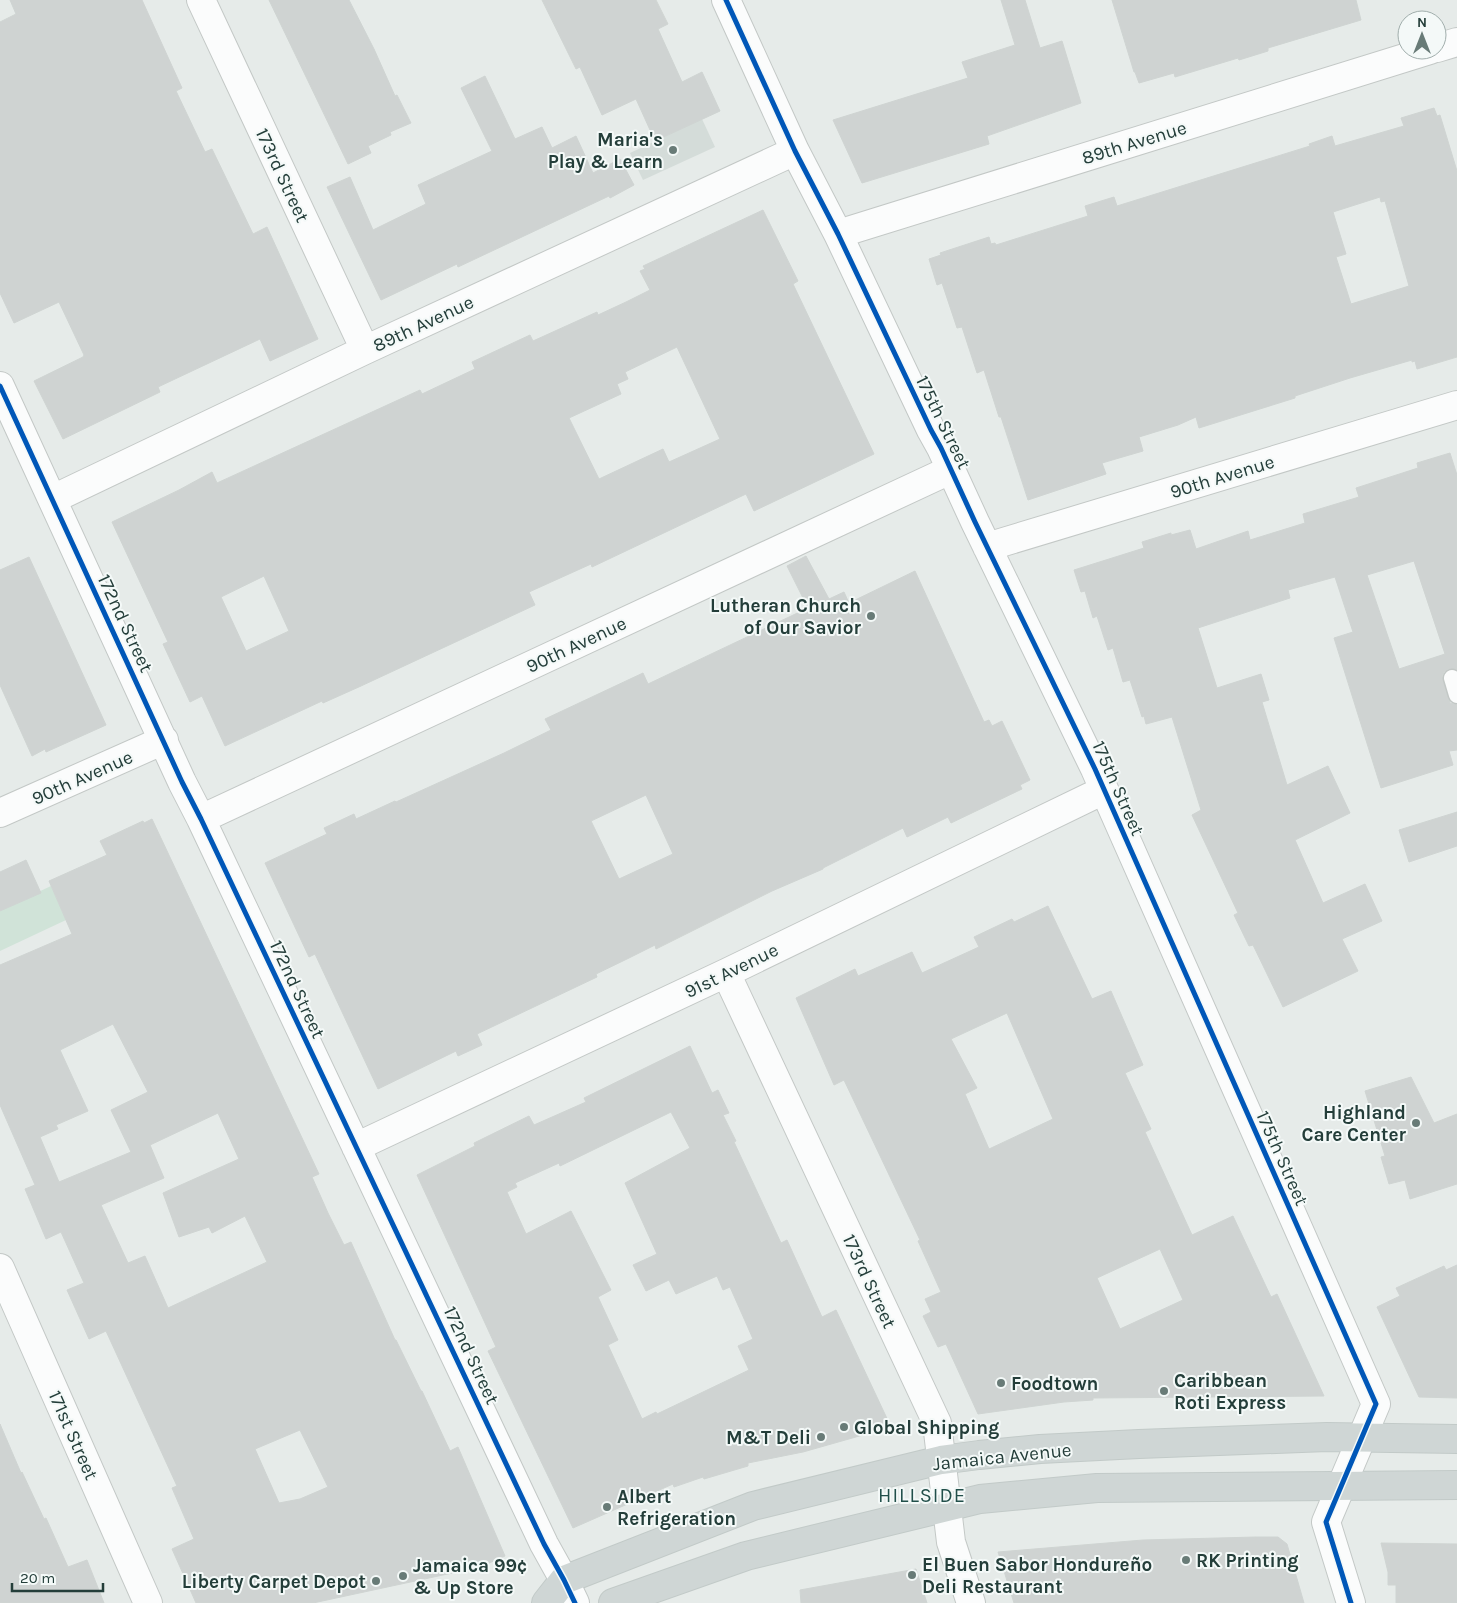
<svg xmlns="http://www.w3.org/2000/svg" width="1457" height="1603" font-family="Karla,sans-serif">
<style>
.built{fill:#d4dcd9}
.green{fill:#d0e3d8}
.building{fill:#cfd3d2;stroke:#cfd4d2;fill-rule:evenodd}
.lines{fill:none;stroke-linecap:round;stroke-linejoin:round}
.service-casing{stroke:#c3c8c6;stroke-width:19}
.minor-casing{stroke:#c3c8c6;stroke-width:30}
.primary-casing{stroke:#c2cac8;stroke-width:30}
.service{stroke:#fbfcfc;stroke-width:16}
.minor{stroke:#fbfcfc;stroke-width:28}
.primary{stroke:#cfd6d5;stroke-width:28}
.cycleway-casing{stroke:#f4f9f8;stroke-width:8}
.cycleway{stroke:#0057b8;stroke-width:5}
.poi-dot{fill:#687b77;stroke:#f4f9f8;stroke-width:2}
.labels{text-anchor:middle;stroke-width:4;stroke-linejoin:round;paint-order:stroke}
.poi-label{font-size:19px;font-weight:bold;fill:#243e3a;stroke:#f4f9f8;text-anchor:start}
.street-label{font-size:19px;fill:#243e3a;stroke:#f4f9f8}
.neighbourhood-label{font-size:20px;letter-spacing:1px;fill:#214f4a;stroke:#f4f9f8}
</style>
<rect width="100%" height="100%" fill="#e6ebe9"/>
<!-- built -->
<path class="built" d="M702,119L715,147L643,180L630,153Z"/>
<!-- green -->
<path class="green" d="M51,886L66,920L0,951V910Z"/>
<!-- building -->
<path class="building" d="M10,0H142L182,88L176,91L205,152L212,149L253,234L267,227L318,339L270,361L260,339L158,387L160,392L63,439L34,381L83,357L84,355L59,302L14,323L0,293V22L16,14Z
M269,0H349L374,49L395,96L397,95L411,123L390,132L391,135L368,146L371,153L348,164Z
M542,0H656L668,24L658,29L682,82L702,72L720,111L655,141L636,99L602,115L580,67L576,69Z
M1001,0H1025L1040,48L1062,41L1081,103L987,136L989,144L862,183L833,120L968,78L962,62L1015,45Z
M1112,0H1356L1361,20L1268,48V51L1239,60L1238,58L1175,77L1174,73L1139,83L1135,72H1134Z
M485,76L515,139L542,127L552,148L576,136L593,173L620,159L634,185L610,198L609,196L458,267L457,264L381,300L327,187L350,177L373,230L426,204L418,185L492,151L461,88Z
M1434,108L1437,116L1440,115L1457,171V357L1417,369L1415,361L1412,362V360L1350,378L1295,396V398L1199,428L1196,417L1178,425L1139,437L1143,451L1102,463L1106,474L1028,500L1001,417H999L984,370L977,373L962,327L957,328L942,283L937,285L929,259L941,255L940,253L989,237L991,244L995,243L996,245L1088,216L1085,206L1114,197L1117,206L1310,146L1309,144L1332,136L1335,146L1404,126L1401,118ZM1380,197L1381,202L1385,201L1409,286L1351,304L1336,257L1346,254L1333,212Z
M763,210L798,281L793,284L874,454L754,511L746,494L592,567L591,564L529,592L535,605L361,686L323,703L322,701L225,746L202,696L190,702L163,644L168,642L112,522L179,490L212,472L217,483L420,390L422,394L475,369L472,362L530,335L533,341L597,312L598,315L626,302L650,290L640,271L645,269L643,266ZM677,347L720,439L669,462L663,449L599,479L569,418L621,394L617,384L628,379L625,372ZM264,576L289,631L246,651L221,597Z
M1450,453L1457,475V670L1449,669L1444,672L1442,676L1448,698L1450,703L1457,705V750L1449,751L1453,765L1381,788L1334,638L1353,632L1335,577L1288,590L1290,598L1198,628L1217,688L1261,674L1269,700L1262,702L1287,785L1328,766L1350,813L1295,840L1323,903L1365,884L1382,921L1342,939L1358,971L1283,1007L1253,945L1249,946L1234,915L1238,913L1192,815L1201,810L1172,717L1146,724L1144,716L1142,717L1130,680L1123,682L1113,648L1108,650L1097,616L1093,618L1085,591L1081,592L1074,570L1144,548L1142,542L1171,533V535L1190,530L1196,549L1248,531L1250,540L1305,523L1303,514L1359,497L1356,488L1418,468L1417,463ZM1414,561L1445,654L1399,669L1367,575Z
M806,556L829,599L844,592L849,603L915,571L984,722L989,720L992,726L1002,721L1030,780L1020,785L1022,789L951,823L948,817L907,837L903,828L823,868V869L772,891L656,949L655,945L629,958L596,974L597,977L477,1034L482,1045L458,1056L456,1051L378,1089L315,954L309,957L265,863L327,834L324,828L354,814L356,819L395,801L396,802L504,753L551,730L545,719L643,673L648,684L808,608L787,566ZM646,795L673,854L619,879L591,821Z
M29,557L106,725L46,752L45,749L32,756L0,685V570Z
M1457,812V846L1409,862L1399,830Z
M152,819L319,1174L312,1177L328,1213L344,1245L351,1242L395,1340H396L421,1391H422L450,1451L458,1447L505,1556L480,1567L313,1603H196L172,1549L194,1539L172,1488L177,1486L106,1331L89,1339L67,1290L84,1283L61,1232L46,1239L25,1189L35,1185L0,1105V965L72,934L49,881L107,855L100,841L143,821L144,823ZM113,1024L148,1092L111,1110L131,1152L59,1182L40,1137L58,1129L56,1125L88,1111L60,1050ZM218,1113L239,1159L163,1193L179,1237L209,1227L212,1233L245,1216L267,1262L168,1308L145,1256L128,1263L101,1205L164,1178L150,1145ZM300,1430L328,1487L300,1499L279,1503L255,1449Z
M26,860L41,893L0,911V872Z
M1048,906L1092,999L1111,991L1143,1065L1125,1073L1151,1129L1145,1132L1192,1235L1233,1216L1271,1297L1277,1294L1324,1396L1093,1398V1400L1064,1402L978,1414L946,1344L938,1347L923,1316L931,1312L925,1299L941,1292L918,1241L920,1240L844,1080L834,1085L796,998L855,969L858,976L912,952L922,973L979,947L974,937L1012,919L1014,922ZM1007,1013L1053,1119L989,1149L965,1094L977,1088L951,1039ZM1160,1249L1183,1300L1120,1329L1097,1278Z
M690,1046L712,1093L718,1090L729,1113L723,1115L736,1141L734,1142L781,1243L787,1240L822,1317L836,1310L891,1427L803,1452L748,1463V1466L704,1479L703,1477L674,1487L673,1484L573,1528L488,1351L496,1347L417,1175L475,1146L474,1143L529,1116L534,1125L586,1102L584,1098ZM671,1112L690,1148L625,1183L657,1254L633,1265L646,1291L669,1280L676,1294L717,1276L723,1290L730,1287L753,1339L738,1346L749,1370L657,1414L656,1412L642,1419L608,1345L618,1340L598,1297L611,1290L571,1211L526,1234L507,1192L517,1187L515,1183L559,1163L560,1166Z
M1411,1077L1434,1123L1457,1114V1184L1410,1199L1405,1180L1389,1184L1381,1157L1385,1156L1365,1091Z
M1457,1265V1398L1419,1397L1377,1307L1400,1296L1396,1288L1444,1266L1446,1270Z
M0,1424L21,1473L22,1472L44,1519L46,1518L68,1567L87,1560L104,1603H0Z
M1256,1537H1278L1287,1544L1304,1603H1014L998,1552L1143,1540Z
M1381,1543L1457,1544V1603H1396V1585H1388V1572Z
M916,1569L927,1603H801L800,1590Z"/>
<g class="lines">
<defs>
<path id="service" d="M1452,678L1457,695"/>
<path id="minor" d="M201,0L365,350
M726,0L795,151L838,234L931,430L941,448L975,522L1095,769L1376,1404L1326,1522L1351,1603
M1437,48L1457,42
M838,234L1430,50
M0,386L182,782L201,819L544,1544L564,1580L575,1603
M53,499L365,350L795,151
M987,547L1457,405
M0,813L164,740
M201,819L950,470
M726,973L937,1423L951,1542L971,1603
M356,1147L726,973L1104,790
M0,1268L148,1603"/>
<path id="primary" d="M546,1603L564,1580L753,1506L941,1460L979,1455L1040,1449L1139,1444L1327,1437L1457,1439
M613,1603L746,1556L980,1499L1097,1488L1457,1485"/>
</defs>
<!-- service casing -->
<use href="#service" class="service-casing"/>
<!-- minor casing -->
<use href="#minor" class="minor-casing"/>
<!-- primary casing -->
<use href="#primary" class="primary-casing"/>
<!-- service -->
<use href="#service" class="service"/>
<!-- minor -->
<use href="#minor" class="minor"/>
<!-- primary -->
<use href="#primary" class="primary"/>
<defs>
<path id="cycleway" d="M726,0L795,151L838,234L931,430L941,448L975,522L1095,769L1376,1404L1326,1522L1351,1603
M0,386L182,782L201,819L544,1544L564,1580L575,1603"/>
</defs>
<!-- cycleway casing -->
<use href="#cycleway" class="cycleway-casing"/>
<!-- cycleway -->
<use href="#cycleway" class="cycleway"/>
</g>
<!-- markers -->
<g class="poi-dot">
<circle cx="673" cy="150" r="5"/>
<circle cx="871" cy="616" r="5"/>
<circle cx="1416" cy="1123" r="5"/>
<circle cx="1001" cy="1383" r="5"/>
<circle cx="1164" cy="1391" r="5"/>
<circle cx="844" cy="1427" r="5"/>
<circle cx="821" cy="1437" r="5"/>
<circle cx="607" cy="1507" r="5"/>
<circle cx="1186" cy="1560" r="5"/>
<circle cx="912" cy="1575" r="5"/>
<circle cx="403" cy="1576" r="5"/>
<circle cx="376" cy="1581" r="5"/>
</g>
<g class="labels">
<!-- poi labels -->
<g class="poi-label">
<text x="663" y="146" text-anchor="end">Maria's<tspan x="663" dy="22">Play &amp; Learn</tspan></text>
<text x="861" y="612" text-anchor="end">Lutheran Church<tspan x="861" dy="22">of Our Savior</tspan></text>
<text x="1406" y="1119" text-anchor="end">Highland<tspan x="1406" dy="22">Care Center</tspan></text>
<text x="1174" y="1387">Caribbean<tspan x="1174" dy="22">Roti Express</tspan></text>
<text x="1011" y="1390">Foodtown</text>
<text x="854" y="1434">Global Shipping</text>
<text x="811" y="1444" text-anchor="end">M&amp;T Deli</text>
<text x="617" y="1503">Albert<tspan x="617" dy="22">Refrigeration</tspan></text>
<text x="1196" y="1567">RK Printing</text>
<text x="922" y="1571">El Buen Sabor Hondureño<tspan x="922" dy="22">Deli Restaurant</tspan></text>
<text x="413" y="1572">Jamaica 99¢<tspan x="413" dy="22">&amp; Up Store</tspan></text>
<text x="366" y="1588" text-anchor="end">Liberty Carpet Depot</text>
</g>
<!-- street labels -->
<g class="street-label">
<text transform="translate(1134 142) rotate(-17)" y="7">89th Avenue</text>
<text transform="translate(283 175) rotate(65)" y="7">173rd Street</text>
<text transform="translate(423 323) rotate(-25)" y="7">89th Avenue</text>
<text transform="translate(944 422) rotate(64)" y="7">175th Street</text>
<text transform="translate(1222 476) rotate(-17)" y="7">90th Avenue</text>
<text transform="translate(126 623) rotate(65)" y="7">172nd Street</text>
<text transform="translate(576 644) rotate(-25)" y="7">90th Avenue</text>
<text transform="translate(82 777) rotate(-24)" y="7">90th Avenue</text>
<text transform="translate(1119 788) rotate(66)" y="7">175th Street</text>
<text transform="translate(731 970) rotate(-26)" y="7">91st Avenue</text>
<text transform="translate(298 989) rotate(65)" y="7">172nd Street</text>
<text transform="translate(1283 1158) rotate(66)" y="7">175th Street</text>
<text transform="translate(870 1281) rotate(65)" y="7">173rd Street</text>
<text transform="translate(472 1355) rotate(65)" y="7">172nd Street</text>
<text transform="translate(74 1435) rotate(66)" y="7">171st Street</text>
<text transform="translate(1002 1456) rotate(-6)" y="7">Jamaica Avenue</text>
</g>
<!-- neighbourhood labels -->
<g class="neighbourhood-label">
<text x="922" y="1502">HILLSIDE</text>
</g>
</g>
<!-- north arrow -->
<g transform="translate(1422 35)"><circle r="24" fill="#f4f9f8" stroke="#a1aeac"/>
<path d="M0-4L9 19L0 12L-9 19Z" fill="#687b77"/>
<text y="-8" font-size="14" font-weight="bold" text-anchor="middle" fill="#243e3a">N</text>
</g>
<!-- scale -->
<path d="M12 1583v8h91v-8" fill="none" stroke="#243e3a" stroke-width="2.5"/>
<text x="20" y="1583" font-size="15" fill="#243e3a" stroke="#f4f9f8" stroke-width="4" paint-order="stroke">20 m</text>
</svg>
